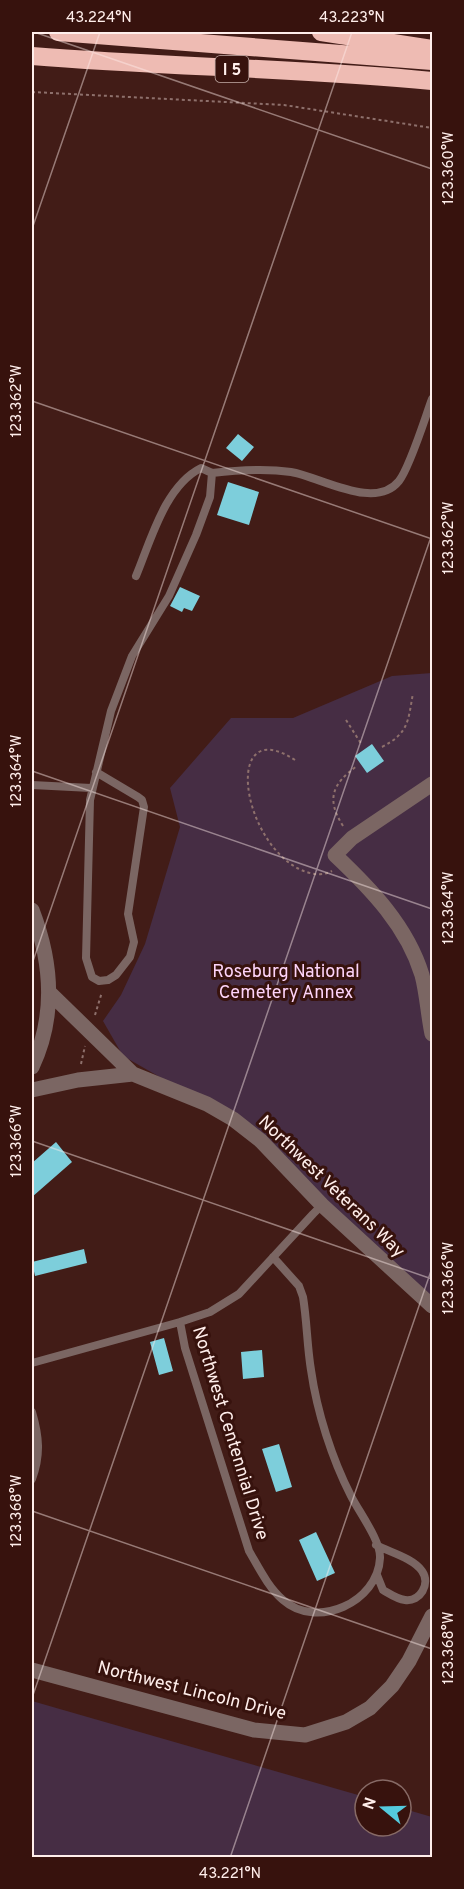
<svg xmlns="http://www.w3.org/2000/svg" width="464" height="1889" font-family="Overpass,sans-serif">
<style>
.green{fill:#462d44}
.building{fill:#7dcedb}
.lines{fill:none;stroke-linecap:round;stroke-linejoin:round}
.path{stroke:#8e706c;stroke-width:2;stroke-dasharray:3 3;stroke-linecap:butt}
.service{stroke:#7b6663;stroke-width:8}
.minor{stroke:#7b6663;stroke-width:15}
.tertiary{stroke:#7b6663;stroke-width:15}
.motorway{stroke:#eebbb3;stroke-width:18}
.ticks{fill:none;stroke:#ffeeeb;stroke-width:1.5;stroke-opacity:0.45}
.labels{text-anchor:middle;stroke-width:6;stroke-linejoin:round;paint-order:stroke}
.shield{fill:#37120d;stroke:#c3aca8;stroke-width:1.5}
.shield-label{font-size:16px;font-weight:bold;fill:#ffeeeb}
.park-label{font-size:18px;fill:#fdd4f9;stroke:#37120d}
.street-label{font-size:18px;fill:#ffeeeb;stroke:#37120d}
.neatline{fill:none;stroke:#ffeeeb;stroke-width:2}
.ticks-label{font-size:15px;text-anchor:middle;fill:#ffeeeb}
</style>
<rect width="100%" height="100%" fill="#421c17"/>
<!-- green -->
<path class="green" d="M432,673V1306L261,1141L207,1104L123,1056L103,1021L121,995L145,944L180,827L170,788L231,718H293L392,676Z
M32,1701L365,1797V1826H401V1808L432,1817V1857H32Z"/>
<!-- building -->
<path class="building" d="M238,434L254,447L242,461L226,448Z
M228,482L259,492L249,525L217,515Z
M180,587L200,596L192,611L184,608L182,612L170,606Z
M372,744L384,761L367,773L355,756Z
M56,1142L72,1162L32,1197V1163Z
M84,1249L87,1263L35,1276L32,1262Z
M164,1338L173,1371L159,1375L150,1342Z
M262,1350L264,1377L243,1379L241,1352Z
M279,1444L292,1487L276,1492L262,1449Z
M316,1532L335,1573L317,1581L299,1540Z"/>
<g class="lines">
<!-- path -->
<path class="path" d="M32,92L284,105L432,128
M346,720L362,745
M382,747C409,733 408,721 413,693
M295,760C225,714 239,835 297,868C309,874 321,877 332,871
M343,826C326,799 332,784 357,766
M95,1015L102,992
M81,1064L85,1046"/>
<!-- service -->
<path class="service" d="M212,473C238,470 264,468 291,472C321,477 375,511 399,481C410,467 425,418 432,399
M96,772L138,797L142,800L144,807L128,914L134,942L130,957L116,975L108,980L99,981L92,977L86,958L90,800L111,711L132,656L169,596L196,535L210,497L212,473L201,468C165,486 151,540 136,576
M32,785L91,788
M273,1257L299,1286L303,1297C307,1321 307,1346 311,1370C317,1412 332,1459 351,1496C359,1512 381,1541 380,1558C378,1602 317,1630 283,1600C268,1587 259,1568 249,1551L185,1348L180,1322L210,1312L239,1294L313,1214L322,1205
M32,1363L180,1322
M32,1412C39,1436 41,1455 32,1479
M376,1545C389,1552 413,1558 422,1571C431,1584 420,1602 405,1600C397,1599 390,1594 383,1590L377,1575"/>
<!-- minor -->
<path class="minor" d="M432,784L352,838L335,855C371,889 407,926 422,975C427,994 428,1015 432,1034
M32,1670L254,1730L305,1735L346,1722L370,1708L392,1686L409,1661L432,1616"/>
<!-- tertiary -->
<path class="tertiary" d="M32,910C52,962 56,1016 32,1067
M133,1074L207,1104L233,1119L261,1141L322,1205L432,1306
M32,1090L78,1080L133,1074L49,992"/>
<!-- motorway -->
<path class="motorway" d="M58,32L432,61
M321,32L432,49
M32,56C165,67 299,68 432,81"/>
</g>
<!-- ticks -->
<path class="ticks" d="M34,32L432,169M32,229L100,32M32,401L432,539M32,771L432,909M32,964L352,32M32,1141L432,1279M32,1511L432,1649M32,1698L432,534M230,1858L432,1268"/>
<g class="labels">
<!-- shield labels -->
<rect class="shield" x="215.5" y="56" width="33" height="26" rx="4.5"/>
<g class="shield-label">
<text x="232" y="75">I 5</text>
</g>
<!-- park labels -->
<g class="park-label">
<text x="286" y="977">Roseburg National<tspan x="286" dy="21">Cemetery Annex</tspan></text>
</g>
<!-- street labels -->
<g class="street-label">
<text transform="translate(332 1186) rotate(44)" y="6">Northwest Veterans Way</text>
<text transform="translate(231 1433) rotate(73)" y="6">Northwest Centennial Drive</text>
<text transform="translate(192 1690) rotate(14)" y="6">Northwest Lincoln Drive</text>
</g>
</g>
<!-- border -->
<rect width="464" height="1889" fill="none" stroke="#37120d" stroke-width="66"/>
<!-- north arrow -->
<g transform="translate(383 1808) rotate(289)"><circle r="28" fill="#37120d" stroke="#876a66" stroke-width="1.5"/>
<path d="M0-4.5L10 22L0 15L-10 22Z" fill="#54cadd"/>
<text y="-9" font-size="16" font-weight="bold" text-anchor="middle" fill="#ffeeeb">N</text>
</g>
<rect x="33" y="33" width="398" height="1823" class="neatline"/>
<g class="ticks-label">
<text x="99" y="22">43.224°N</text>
<text x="352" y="22">43.223°N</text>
<text transform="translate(448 168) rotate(-90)" y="5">123.360°W</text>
<text transform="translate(16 401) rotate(-90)" y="5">123.362°W</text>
<text transform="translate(448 538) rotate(-90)" y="5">123.362°W</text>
<text transform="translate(16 771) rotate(-90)" y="5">123.364°W</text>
<text transform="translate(448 908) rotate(-90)" y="5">123.364°W</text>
<text transform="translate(16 1141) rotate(-90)" y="5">123.366°W</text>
<text transform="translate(448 1278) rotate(-90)" y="5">123.366°W</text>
<text transform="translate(16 1511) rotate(-90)" y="5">123.368°W</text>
<text transform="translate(448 1648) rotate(-90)" y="5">123.368°W</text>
<text x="230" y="1878">43.221°N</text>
</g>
</svg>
